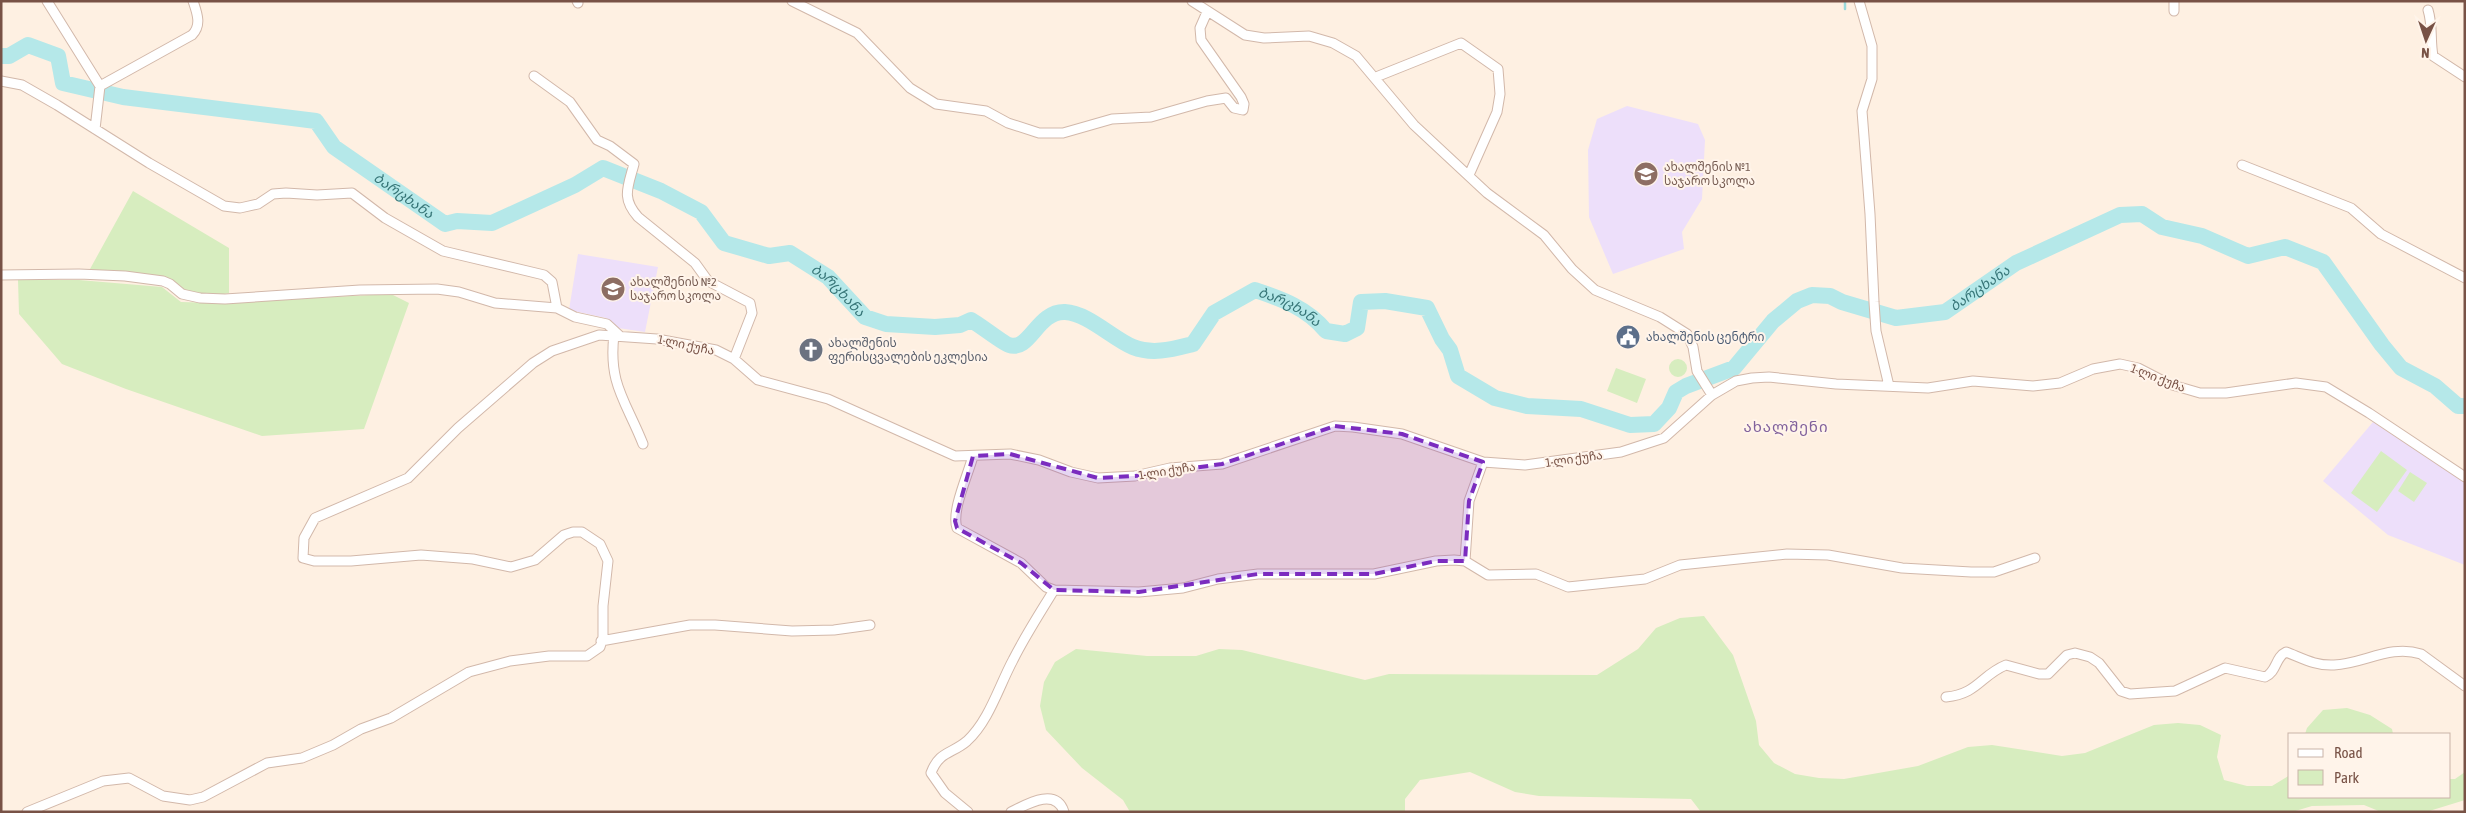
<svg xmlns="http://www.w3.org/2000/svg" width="2466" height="813" font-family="'Asap Condensed','Noto Sans Georgian',sans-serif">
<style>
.education{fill:#eddffa}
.green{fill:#d7edbf}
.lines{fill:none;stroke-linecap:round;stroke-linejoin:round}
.stream{stroke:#9adadc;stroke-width:2.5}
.river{stroke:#b5e8e9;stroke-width:16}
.minor-casing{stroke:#d2b8aa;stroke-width:11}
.minor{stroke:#fff;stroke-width:9}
.marked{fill:#7b2cbf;fill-opacity:0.2;stroke:#7b2cbf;stroke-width:4;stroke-dasharray:10 6;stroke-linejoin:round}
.labels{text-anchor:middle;stroke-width:4;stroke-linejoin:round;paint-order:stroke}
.education-label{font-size:12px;fill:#785e54;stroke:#fff4ea;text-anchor:start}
.service-label{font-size:12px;fill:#4e5e75;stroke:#fff4ea;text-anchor:start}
.worship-label{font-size:12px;fill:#5b616d;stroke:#fff4ea;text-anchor:start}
.street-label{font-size:12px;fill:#785246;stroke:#fff4ea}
.water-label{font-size:14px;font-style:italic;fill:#367577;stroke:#fff4ea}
.quarter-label{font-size:15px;letter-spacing:1px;fill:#81619c;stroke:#fff4ea}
</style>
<rect width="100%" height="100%" fill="#fef0e2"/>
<!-- education -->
<path class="education" d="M1627,106L1698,124L1705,140L1702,199L1682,232L1684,249L1613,274L1589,217L1588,150L1597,119Z
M578,254L658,267L645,332L618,328L606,318L569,310Z
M2373,422L2465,482V565L2388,535L2323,481Z"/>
<!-- green -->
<path class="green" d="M133,191L229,248V293L214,296L196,295L182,290L166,280L96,272L90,269Z
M18,280H79L162,287L181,302L217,303L391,294L409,303L364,429L262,436L126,389L62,364L19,314Z
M1669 368a9 9 0 1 1 18 0a9 9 0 1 1-18 0Z
M1616,368L1646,379L1637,403L1607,391Z
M2381,451L2407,470L2377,512L2351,493Z
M2410,472L2427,483L2414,502L2398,491Z
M1704,616L1733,655L1756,721L1759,745L1774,763L1795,774L1819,778L1844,779L1918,766L1968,747L1992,745L2062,756L2085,753L2154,725L2178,723L2200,725L2221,735L2217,757L2224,780L2247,786H2272L2290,775V797H2450V779H2455L2465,772V800L2426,812H2381L2364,805L2312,806L2292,812H1701L1691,799L1539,796L1515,792L1470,772L1420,780L1405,799V812H1130L1123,800L1082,768L1046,730L1040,706L1044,682L1055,662L1076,649L1147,656H1196L1219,649L1242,650L1365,680L1389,674L1597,675L1638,649L1656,628L1680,618Z
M2347,708L2370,715L2392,729L2393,734H2305L2307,728L2323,710Z"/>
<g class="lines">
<!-- stream -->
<path class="stream" d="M1845,1V9"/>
<!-- river -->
<path class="river" id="s1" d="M1,56H9L28,45L58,56L63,83L123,97L316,121L334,147L445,224L457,221L492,223L575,185L603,168L661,191L701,212L724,243L769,256L790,253L828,277L865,317L886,324L935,327L960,325L971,320C980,325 1004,344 1009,345C1030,352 1037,311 1065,312C1088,313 1113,339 1133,347C1153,355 1173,349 1193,344L1214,313L1255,290C1282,299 1307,308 1326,331L1345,334L1357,328L1361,302L1385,301L1427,308L1442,339L1450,350L1458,376L1495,398L1527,406L1581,409L1630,425L1654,424L1669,408L1676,392L1686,386L1734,368L1773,321L1797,301L1812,295L1830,296L1842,302L1896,318L1945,312L2016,263L2120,215L2142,214L2162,227L2202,236L2248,256L2285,247L2323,262L2382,345L2401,368L2435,386L2458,406H2465"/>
<defs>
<path id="minor" d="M47,1L100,86L95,129
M577,1L578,3
M792,1L857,33L910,88L936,104L986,111L1008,123L1039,133H1063L1112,119L1151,117L1207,101L1226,98L1234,108L1243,110L1244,104L1241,97L1201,40L1200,28L1207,12
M1192,1L1245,35L1264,38L1309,36L1333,43L1356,56L1414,125L1487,193L1544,235L1572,269L1595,290L1660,317L1687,334L1693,347L1697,371L1712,395
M1859,1L1872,46V79L1862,111L1870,214L1874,302L1876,331L1889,386
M2174,1V11
M2428,10C2433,26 2430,40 2433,56L2465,77
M534,76L570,102L597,140L610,146L634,164C628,187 621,198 638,217L695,263L708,281L750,303L752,313L734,359
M1376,77L1461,43L1498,69L1500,94L1497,112L1469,175
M1,81L22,85L57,105L149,163L224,206L240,208L258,204L273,194L286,193L317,195L352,193L385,218L443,251L544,275L552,282L557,308L575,317L607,324L620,336
M100,86L192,35C202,25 197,13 193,1
M2242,165L2351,208L2381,234L2465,278
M1,275L79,274L125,276L163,281L170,284L182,294L200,298L225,299L360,290L437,289L459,292L495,303L557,308
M614,335C608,384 626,401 643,444
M973,456C968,475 951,511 957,528L1021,563L1046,587L1054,590L1139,592L1183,588L1218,579L1258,574H1374L1436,561L1454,560L1465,561L1488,575L1536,574L1568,587L1645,579L1680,565L1787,554L1828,555L1902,568L1971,572H1994L2035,558
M1465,561L1469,501L1483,462
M601,641L690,625H715L792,631L834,630L870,625
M1946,697C1978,694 1981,675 2006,665L2039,674H2048L2067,655L2075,653L2090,657L2099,663L2121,691L2130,694L2175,691L2225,668L2265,677C2277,672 2275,657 2286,652C2302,658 2315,666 2334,665C2364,664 2390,644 2421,654L2465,686
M27,812L103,781L129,778L163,796L190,800L203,797L267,763L302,758L333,745L361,729L391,718L469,672L510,661L549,656H587L600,647L603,637V606L608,561L600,544L582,532H573L564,535L535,560L511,567L473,559L421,555L351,561H314L303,558L304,538L315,518L408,478L458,428L533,363L552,351L599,335L657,339L716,350L734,359L758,380L828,399L955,456L1010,454L1039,460L1071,472L1098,478L1135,476L1170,468L1222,464L1335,426L1353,427L1402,434L1483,462L1525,465L1621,452L1664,438L1712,395L1736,381L1752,378L1769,377L1836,384L1928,388L1973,381L2033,386L2060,383L2093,369L2120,364L2138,368L2169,384L2200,393H2226L2296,383L2326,387L2369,413L2465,477
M968,812L945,793L931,773C939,751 952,754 967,741C989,721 999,686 1013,660C1025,636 1040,613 1054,590
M1011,812C1027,804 1056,787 1064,812"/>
</defs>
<!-- minor casing -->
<use href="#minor" class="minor-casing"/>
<!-- minor -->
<use href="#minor" class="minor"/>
</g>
<!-- marked area -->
<path class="marked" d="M1335,426L1402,434L1483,462L1469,501L1465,561H1436L1374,574H1258L1139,592L1054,590L1021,563L957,528L955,521L973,456L1010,454L1098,478L1135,476L1222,464Z"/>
<!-- icons -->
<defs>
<symbol id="school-disc" viewBox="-11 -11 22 22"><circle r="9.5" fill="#8d6e63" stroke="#fff4ea"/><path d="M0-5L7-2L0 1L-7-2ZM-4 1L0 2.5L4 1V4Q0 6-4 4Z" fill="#fff"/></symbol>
<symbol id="civic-disc" viewBox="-11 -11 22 22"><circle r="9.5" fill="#5c6f8a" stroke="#fff4ea"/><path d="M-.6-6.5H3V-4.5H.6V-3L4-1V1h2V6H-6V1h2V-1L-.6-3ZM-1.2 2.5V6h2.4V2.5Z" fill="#fff"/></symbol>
<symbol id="church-disc" viewBox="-11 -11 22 22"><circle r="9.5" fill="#6b7280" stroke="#fff4ea"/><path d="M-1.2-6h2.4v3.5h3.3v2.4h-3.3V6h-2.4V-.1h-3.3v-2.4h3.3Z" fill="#fff"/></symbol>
</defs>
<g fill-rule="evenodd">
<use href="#school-disc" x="1632" y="160" width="28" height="28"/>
<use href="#school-disc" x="599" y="275" width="28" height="28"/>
<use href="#civic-disc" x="1614" y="323" width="28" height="28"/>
<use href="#church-disc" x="797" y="336" width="28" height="28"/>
</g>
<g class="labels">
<!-- education labels -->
<g class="education-label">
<text x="1664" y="171">ახალშენის №1<tspan x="1664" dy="14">საჯარო სკოლა</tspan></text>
<text x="630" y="286">ახალშენის №2<tspan x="630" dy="14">საჯარო სკოლა</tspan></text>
</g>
<!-- service labels -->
<g class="service-label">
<text x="1646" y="341">ახალშენის ცენტრი</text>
</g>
<!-- worship labels -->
<g class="worship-label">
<text x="828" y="347">ახალშენის<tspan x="828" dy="14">ფერისცვალების ეკლესია</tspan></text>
</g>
<!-- street labels -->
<g class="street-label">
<text transform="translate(686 345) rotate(12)" y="4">1-ლი ქუჩა</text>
<text transform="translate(2158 378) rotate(21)" y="4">1-ლი ქუჩა</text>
<text transform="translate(1574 459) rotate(-8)" y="4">1-ლი ქუჩა</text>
<text transform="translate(1167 471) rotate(-9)" y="4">1-ლი ქუჩა</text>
</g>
<!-- water labels -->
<g class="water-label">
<text dy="5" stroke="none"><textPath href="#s1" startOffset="462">ბარცხანა</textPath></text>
<text dy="5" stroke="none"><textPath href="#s1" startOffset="2322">ბარცხანა</textPath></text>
<text dy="5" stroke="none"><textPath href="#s1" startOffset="959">ბარცხანა</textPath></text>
<text dy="5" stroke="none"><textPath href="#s1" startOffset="1481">ბარცხანა</textPath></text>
</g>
<!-- quarter labels -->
<g class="quarter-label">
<text x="1786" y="432">ახალშენი</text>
</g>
</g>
<!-- border -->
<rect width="2466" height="813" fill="none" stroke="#785246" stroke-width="5"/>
<!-- legend -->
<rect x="2288" y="733" width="162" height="65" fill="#fff4ea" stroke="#c9b3a8"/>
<rect x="2298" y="749" width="25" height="8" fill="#ffffff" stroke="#c9b3a8"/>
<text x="2334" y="758" font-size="15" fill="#785246">Road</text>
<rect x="2298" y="770" width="25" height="15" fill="#d7edbf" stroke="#c9b3a8"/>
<text x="2334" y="783" font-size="15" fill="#785246">Park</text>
<!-- north arrow -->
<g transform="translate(2426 40) rotate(183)" stroke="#fff4ea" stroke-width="4" paint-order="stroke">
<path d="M0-4L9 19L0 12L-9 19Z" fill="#785246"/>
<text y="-8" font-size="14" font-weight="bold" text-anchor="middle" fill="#785246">N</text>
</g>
</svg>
